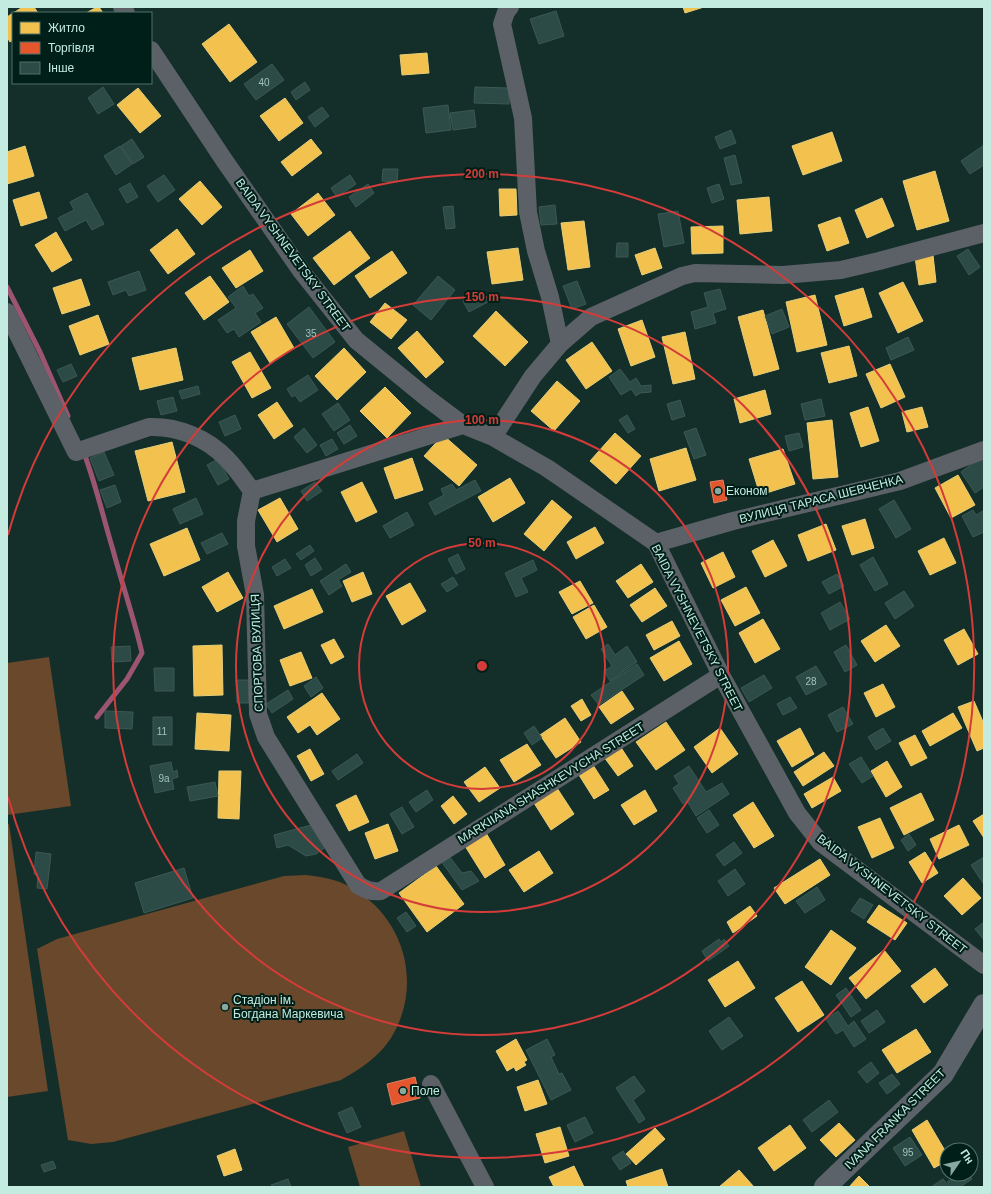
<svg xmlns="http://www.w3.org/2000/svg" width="991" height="1194" font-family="Arial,sans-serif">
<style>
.green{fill:#6a482b}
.homes{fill:#f2c14e;stroke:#e4ce7a}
.shops{fill:#e4572e;stroke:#da8363}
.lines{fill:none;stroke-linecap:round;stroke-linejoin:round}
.stream{stroke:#9c5571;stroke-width:5}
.building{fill:#2d4b46;stroke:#3c5852}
.street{stroke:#5b6167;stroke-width:18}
.secondary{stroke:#5b6269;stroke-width:22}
.ring{fill:none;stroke:#d43c3a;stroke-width:2}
.poi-dot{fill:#86a9a0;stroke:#001f18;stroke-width:1.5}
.labels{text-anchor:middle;stroke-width:4;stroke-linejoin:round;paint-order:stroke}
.number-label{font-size:10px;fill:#9ec3ba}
.street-label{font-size:12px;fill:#c3ebe0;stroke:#001f18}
.poi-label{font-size:12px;fill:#c3ebe0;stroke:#001f18;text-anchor:start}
.centre{fill:#d43c3a;stroke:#001f18;stroke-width:2}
.ring-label{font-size:12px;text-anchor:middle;font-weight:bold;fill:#d43c3a;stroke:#001f18;stroke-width:4;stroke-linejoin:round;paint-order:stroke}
</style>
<rect width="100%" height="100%" fill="#142e2a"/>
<!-- green -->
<path class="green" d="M49,657L71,806L7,815V663Z
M7,824H9L48,1091L7,1097Z
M306,875C321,877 337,879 350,887C404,916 424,984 391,1038C379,1057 360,1069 341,1080L113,1142L91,1144L68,1140L37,949L57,939L284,876Z
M404,1131L421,1187H360L348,1147Z"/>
<!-- homes -->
<path class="homes" d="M23,7H34L38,13H13Z
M97,7H99L103,13H86Z
M683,7H704L685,13Z
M13,13V40L10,42L7,37V17Z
M229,24L257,62L230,82L202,44Z
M427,53L429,73L402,75L400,55Z
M138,88L161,116L140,133L117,105Z
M285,98L303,123L279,141L260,116Z
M832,132L842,161L803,175L792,146Z
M311,139L322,153L292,176L281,162Z
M25,146L34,176L7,184V152Z
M935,171L949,221L917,230L903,181Z
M200,181L222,207L202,225L179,199Z
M499,189H516L517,215L500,216Z
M39,192L47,218L21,226L13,200Z
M318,193L335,215L308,236L291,214Z
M769,197L772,231L740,234L737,200Z
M882,198L894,226L867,238L855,210Z
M840,217L849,243L827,251L818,225Z
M584,221L590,267L568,270L561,223Z
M723,226V253L692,254L691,227Z
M177,229L195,254L168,274L150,250Z
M350,231L370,258L334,285L313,258Z
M56,232L72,260L52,272L35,245Z
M518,248L523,280L492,284L487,252Z
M655,248L662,268L642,275L635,255Z
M250,250L263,271L236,288L222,268Z
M392,251L407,273L370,298L355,276Z
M933,255L936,282L919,285L915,257Z
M210,276L229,302L204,320L185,293Z
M81,279L90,305L62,314L53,288Z
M903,282L923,321L898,333L879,293Z
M863,288L872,317L844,326L835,296Z
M815,295L827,345L797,352L786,302Z
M385,303L407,320L391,339L370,322Z
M763,310L779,369L754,376L738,317Z
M496,311L528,342L505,366L473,336Z
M98,315L109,344L80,355L69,326Z
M276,317L294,348L270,363L251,332Z
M642,320L655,357L631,366L618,329Z
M417,331L444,362L426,378L398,348Z
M685,332L695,379L673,384L662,337Z
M592,342L612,371L586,389L566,360Z
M849,346L857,376L829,383L821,353Z
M176,348L183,380L140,390L132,358Z
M344,348L366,372L337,400L315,376Z
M250,352L271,388L252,398L232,362Z
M890,364L905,397L881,408L866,374Z
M557,381L580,401L554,431L531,411Z
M385,387L411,413L387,438L360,411Z
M765,390L771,414L740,423L734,399Z
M277,402L293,426L274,439L258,415Z
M868,407L879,441L861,447L850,413Z
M922,407L928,427L907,432L902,412Z
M832,420L838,477L813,479L807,423Z
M615,433L641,456L616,484L590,461Z
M443,435L477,465L459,486L424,456Z
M172,442L185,492L148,501L135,451Z
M686,448L696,480L659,491L650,459Z
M783,449L795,484L760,495L749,459Z
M412,458L423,490L395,499L384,468Z
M958,475L975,505L951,518L935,488Z
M510,478L525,503L493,522L478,497Z
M362,482L377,512L356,522L341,492Z
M280,498L298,529L277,542L258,510Z
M552,500L572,517L544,551L524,534Z
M865,519L874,548L852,555L842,526Z
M826,524L836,550L808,561L798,535Z
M595,527L604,543L576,559L567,542Z
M187,528L200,560L164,576L150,544Z
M944,538L956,563L930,575L918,551Z
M773,540L787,566L765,577L752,551Z
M723,552L735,577L713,588L701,563Z
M641,564L653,582L628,598L616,581Z
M228,572L243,598L217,612L202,587Z
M363,572L372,594L352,602L343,581Z
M580,581L593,603L572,614L559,592Z
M410,583L426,611L402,625L386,596Z
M746,587L760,613L735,626L721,600Z
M655,588L667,606L642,622L630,605Z
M312,589L323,612L284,629L274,606Z
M594,605L607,627L586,639L573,617Z
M763,619L780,649L755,663L739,633Z
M672,621L680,636L654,650L646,635Z
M886,625L900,646L875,662L861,641Z
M964,629L978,654L958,665L944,640Z
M334,639L344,657L331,664L321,645Z
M679,641L692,664L664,681L650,658Z
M222,645L223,695L194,696L193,646Z
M301,652L312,678L290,686L280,660Z
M883,684L895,707L876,717L864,693Z
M622,691L634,709L611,724L599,707Z
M322,693L340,719L317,735L310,725L298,733L287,717Z
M582,699L591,715L581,721L571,706Z
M974,701L984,724V748L977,751L958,707Z
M197,713L231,715L229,751L195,749Z
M953,713L962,728L930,746L922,731Z
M565,718L581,742L556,758L540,735Z
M666,722L685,750L656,770L636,742Z
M720,728L738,754L712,773L694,747Z
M800,728L814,754L792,767L777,741Z
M915,735L927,758L911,766L899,743Z
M527,744L541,765L514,782L500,760Z
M620,746L633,766L618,776L604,757Z
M310,749L324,774L311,781L297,756Z
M824,752L834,766L803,786L794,772Z
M887,761L902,787L886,797L871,771Z
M593,765L609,790L594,799L579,775Z
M485,767L500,788L479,802L464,782Z
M219,771H241L239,819L218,818Z
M833,777L841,791L812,808L804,794Z
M557,788L574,814L551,830L534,803Z
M645,790L657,811L634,825L621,805Z
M921,793L934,820L904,835L890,808Z
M356,795L369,822L349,831L336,805Z
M453,796L467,814L454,824L441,806Z
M753,802L774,836L754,848L733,815Z
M984,814V838L973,821Z
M880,818L894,848L872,858L858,827Z
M388,824L398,851L375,859L365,833Z
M959,825L969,845L939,859L930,839Z
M486,833L505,865L485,878L465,846Z
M539,851L553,873L524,892L509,870Z
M925,852L938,873L922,883L909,862Z
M820,859L830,875L785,904L774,888Z
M436,866L464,904L427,932L399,893Z
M963,878L981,898L962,915L944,896Z
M879,905L907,923L895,940L867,922Z
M750,906L757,916L733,933L727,922Z
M831,930L856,948L831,985L805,967Z
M884,950L901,971L866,999L849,978Z
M738,961L755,988L725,1007L708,980Z
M935,968L948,985L924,1003L911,986Z
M802,981L824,1015L798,1032L775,998Z
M916,1029L931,1052L897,1073L882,1050Z
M516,1039L527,1060L524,1062L526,1065L516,1071L514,1067L507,1071L496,1051Z
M538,1080L547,1104L525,1111L517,1087Z
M927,1120L947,1154V1161L934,1168L912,1130Z
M839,1123L855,1140L836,1157L820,1140Z
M790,1125L806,1148L774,1171L758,1148Z
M560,1127L569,1156L545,1163L536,1134Z
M655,1128L665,1139L636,1165L626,1154Z
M235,1149L242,1170L224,1176L217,1156Z
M574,1166L584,1187H554L549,1177Z
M662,1169L668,1187H628L626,1181Z
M739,1170L754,1187H719Z
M859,1176L870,1187H849Z"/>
<!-- shops -->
<path class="shops" d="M723,480L727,500L714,503L710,482Z
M415,1077L420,1098L392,1105L387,1084Z"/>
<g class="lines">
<!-- stream -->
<path class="stream" d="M7,287L40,352L68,416
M84,453C96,485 103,517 113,550C122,584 134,618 142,653L127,679L97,717"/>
</g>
<!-- building -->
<path class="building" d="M556,11L564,36L539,44L530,19Z
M272,64L284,80L256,100L244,84Z
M305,82L310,90L296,100L291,92Z
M103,87L114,104L98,114L88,98Z
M475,87L509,88V104L474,103Z
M448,105L451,130L426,133L423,108Z
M322,107L329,116L315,127L308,117Z
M474,110L476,127L453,130L450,113Z
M731,130L736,143L720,149L715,137Z
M132,139L144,157L133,164L121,146Z
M984,145V165L970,174L961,161Z
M120,146L132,164L116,175L104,156Z
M735,155L742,183L731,185L724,158Z
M383,169H398L397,182L382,181Z
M164,175L175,190L158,202L147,186Z
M350,175L356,184L337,197L331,188Z
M130,183L138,197L127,203L119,189Z
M368,184L374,193L356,207L349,197Z
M719,184L724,199L712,203L707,188Z
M87,193L104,224L92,230L86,220L65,231L58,218L74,210L70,202Z
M555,205L557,224L541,225L539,207Z
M453,206L455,228L446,229L443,207Z
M678,211L684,243L664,247L658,214Z
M617,243H628V257H616Z
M968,249L980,267L969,275L957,256Z
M139,271L146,290L129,296L126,290L113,295L108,282Z
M438,276L455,290L431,320L413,305Z
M577,281L586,304L572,309L563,286Z
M243,286L249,296L253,294L263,308L255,313L261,322L239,337L234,329L227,333L218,320L236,308L228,297Z
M720,289L726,309L713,313L716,323L695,329L691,312L708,307L704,293Z
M482,290L488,302L469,312L463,301Z
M309,307L335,342L313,358L287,324Z
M782,309L789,327L772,334L765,316Z
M908,337L914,350L891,360L886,348Z
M71,364L77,376L63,382L57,370Z
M620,369L630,382L636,378L641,386L651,385V392L640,393L636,396L631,389L621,395L609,377Z
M308,375L318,390L300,402L295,395L292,397L287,389Z
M198,386L200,394L182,399L179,391Z
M173,397L177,411L161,415L157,401Z
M821,399L825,416L805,420L801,404Z
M680,400L685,416L672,420L667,404Z
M338,403L350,420L334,431L322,414Z
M235,415L241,429L225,436L219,422Z
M627,415L635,429L628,433L619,420Z
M350,425L357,436L344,444L337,433Z
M304,428L317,445L307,453L294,437Z
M696,428L706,455L694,459L684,432Z
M799,433L803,447L789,451L785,436Z
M332,439L338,449L326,456L320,445Z
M104,452L114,475L99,481L90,458Z
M980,458L984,463V476L983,477L984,479V487L975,493L961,472Z
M218,459L229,479L218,485L207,465Z
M475,480L481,491L435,515L429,503L444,495L441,489L452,484L456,490Z
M315,482L322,491L307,501L301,491Z
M115,485L121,502L107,508L100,490Z
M196,498L203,514L180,524L173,509Z
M894,500L911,529L896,538L879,509Z
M973,510L976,515L983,511L984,513V532L973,537L962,516Z
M407,512L414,525L390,538L383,526Z
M222,533L228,544L207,554L201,543Z
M310,545L314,551L301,560L296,554Z
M458,554L465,569L456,574L448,559Z
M873,557L888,584L875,591L860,565Z
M315,558L322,569L311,576L305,565Z
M285,559L291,568L277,576L272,567Z
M533,560L537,570L521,578L528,592L516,597L505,573Z
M346,564L351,572L338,580L342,586L329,595L320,581Z
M837,574L844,586L829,594L822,582Z
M453,577L458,585L447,592L441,584Z
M904,591L914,606L895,619L885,603Z
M840,602L850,619L830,630L821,613Z
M608,644L615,655L627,646L637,662L610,681L604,671L612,666L601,649Z
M846,645L857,665L845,672L834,652Z
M130,646L131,661L112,662L111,647Z
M637,664L644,675L599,705L591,695Z
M816,666L827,684L806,695L796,677Z
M154,668H174V691H155Z
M764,675L772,688L749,702L741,688Z
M316,677L323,688L311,697L304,686Z
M236,680H249V703H237Z
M288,690L293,699L272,713L266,704Z
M790,697L797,708L783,715L777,704Z
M843,707L853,724L837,732L828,715Z
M105,711L133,712L132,729L105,728Z
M153,717H172V745H153Z
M534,726L542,738L532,745L524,733Z
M883,728L891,741L876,750L868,737Z
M357,754L363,763L338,780L332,771Z
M861,757L873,776L862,783L849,764Z
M171,762L173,772L177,770L178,777L172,779L174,789L155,793L150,766Z
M689,766L706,792L722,783L729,794L696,816L687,801L683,804L673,788L679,784L674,776Z
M215,782L218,796L190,801L187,787Z
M427,790L433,800L416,812L409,802Z
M402,807L414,827L402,834L390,814Z
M709,810L719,825L707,833L697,818Z
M311,825L326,847L316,854L306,856L288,845L277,848L274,835Z
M909,834L916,845L908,851L901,840Z
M734,842L742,853L724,866L716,855Z
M36,852L51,854L47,889L37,888L38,874H34Z
M449,856L462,873L471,871L479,881L462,890L441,861Z
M984,857V882L983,883L971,865Z
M184,868L193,898L144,913L135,883Z
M735,869L745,884L728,896L718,881Z
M817,887L825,900L805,913L796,901Z
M860,898L873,905L864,919L851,911Z
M406,912L416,926L407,932L397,918Z
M984,922V940L975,929Z
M719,939L721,942L724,939L729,946L708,961L702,951Z
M846,988L861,1010L851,1017L836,995Z
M877,1010L885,1022L869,1033L861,1021Z
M838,1011L848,1026L854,1021L866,1039L854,1047L843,1030L836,1034L826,1019Z
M729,1017L743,1036L722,1050L709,1031Z
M547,1039L555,1055L551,1057L559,1074L562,1073L571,1090L551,1100L526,1050Z
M871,1062L879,1073L867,1083L858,1072Z
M892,1074L900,1084L887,1094L879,1083Z
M634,1076L645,1091L633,1100L645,1119L639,1123L616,1088Z
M829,1100L838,1112L812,1132L803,1120Z
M352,1107L361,1127L347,1133L338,1113Z
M585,1117L593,1133L575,1142L567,1125Z
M910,1137L922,1155L905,1166L893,1148Z
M623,1151L631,1163L620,1170L612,1158Z
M53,1161L56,1168L44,1172L41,1165Z
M959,1174H968L972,1179L960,1187H951L947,1182Z
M288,1179L291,1187H272L271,1185Z
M943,1179L949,1187H931Z"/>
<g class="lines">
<!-- street -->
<path class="street" d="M122,7L126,13
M510,7L506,12L502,24L523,118L528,212L536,251L550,297L560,344
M151,50L224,160L302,272L356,340L427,398L463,425L493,437L547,468L656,543L721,675L797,813L820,842L984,965
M7,312L76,452L149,427C178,426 207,438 227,459C236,468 244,480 252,491L463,425
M493,437L533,376L560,344L591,317L682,276L695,273L783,275L841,270L879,261L984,233
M252,491L246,521V546L255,595L258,714L266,737L358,885C366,890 371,892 381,891L721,675
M656,543L733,521L900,481L984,450
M431,1084L485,1187"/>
<!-- secondary -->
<path class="secondary" d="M825,1187L943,1074L984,1005"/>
</g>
<!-- distance rings -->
<g class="ring">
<circle cx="482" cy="666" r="123"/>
<circle cx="482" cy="666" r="246"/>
<circle cx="482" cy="666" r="369"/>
<path d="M8 535A492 492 0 1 1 8 797"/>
</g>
<!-- markers -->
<g class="poi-dot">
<circle cx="718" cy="491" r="4"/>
<circle cx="225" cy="1007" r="4"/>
<circle cx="403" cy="1091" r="4"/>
</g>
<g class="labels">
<!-- number labels -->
<g class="number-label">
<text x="264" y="86">40</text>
<text x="311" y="337">35</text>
<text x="811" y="685">28</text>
<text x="162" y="735">11</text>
<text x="164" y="782">9а</text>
<text x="908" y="1156">95</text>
</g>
<!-- street labels -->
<g class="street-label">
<text transform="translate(293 255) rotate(54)" y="4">BAIDA VYSHNEVETSKY STREET</text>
<text transform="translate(821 499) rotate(-14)" y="4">ВУЛИЦЯ ТАРАСА ШЕВЧЕНКА</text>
<text transform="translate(697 628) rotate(63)" y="4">BAIDA VYSHNEVETSKY STREET</text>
<text transform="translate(257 653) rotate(-92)" y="4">СПОРТОВА ВУЛИЦЯ</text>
<text transform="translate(551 783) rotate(-32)" y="4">MARKIIANA SHASHKEVYCHA STREET</text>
<text transform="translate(892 894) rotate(38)" y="4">BAIDA VYSHNEVETSKY STREET</text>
<text transform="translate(895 1119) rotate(-45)" y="4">IVANA FRANKA STREET</text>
</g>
<!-- poi labels -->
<g class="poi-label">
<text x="726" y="495">Економ</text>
<text x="233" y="1004">Стадіон ім.<tspan x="233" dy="14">Богдана Маркевича</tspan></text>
<text x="411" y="1095">Поле</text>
</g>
</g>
<circle cx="482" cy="666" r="6" class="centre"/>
<g class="ring-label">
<text x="482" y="178">200 m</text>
<text x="482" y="301">150 m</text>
<text x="482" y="424">100 m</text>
<text x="482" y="547">50 m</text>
</g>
<!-- border -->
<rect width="991" height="1194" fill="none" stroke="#c3ebe0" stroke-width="16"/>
<!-- legend -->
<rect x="12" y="12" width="140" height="72" fill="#001f18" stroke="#4e7168"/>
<rect x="20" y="22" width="20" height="12" fill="#f2c14e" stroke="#4e7168"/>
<text x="48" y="32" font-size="12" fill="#c3ebe0">Житло</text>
<rect x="20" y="42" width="20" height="12" fill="#e4572e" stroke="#4e7168"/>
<text x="48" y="52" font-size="12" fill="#c3ebe0">Торгівля</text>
<rect x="20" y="62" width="20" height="12" fill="#2d4b46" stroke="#4e7168"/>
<text x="48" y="72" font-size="12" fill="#c3ebe0">Інше</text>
<!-- north arrow -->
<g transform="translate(959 1162) rotate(56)"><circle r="19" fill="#001f18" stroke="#4e7168"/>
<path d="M0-3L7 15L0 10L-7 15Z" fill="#86a9a0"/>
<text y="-6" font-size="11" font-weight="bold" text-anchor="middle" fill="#c3ebe0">Пн</text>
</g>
</svg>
